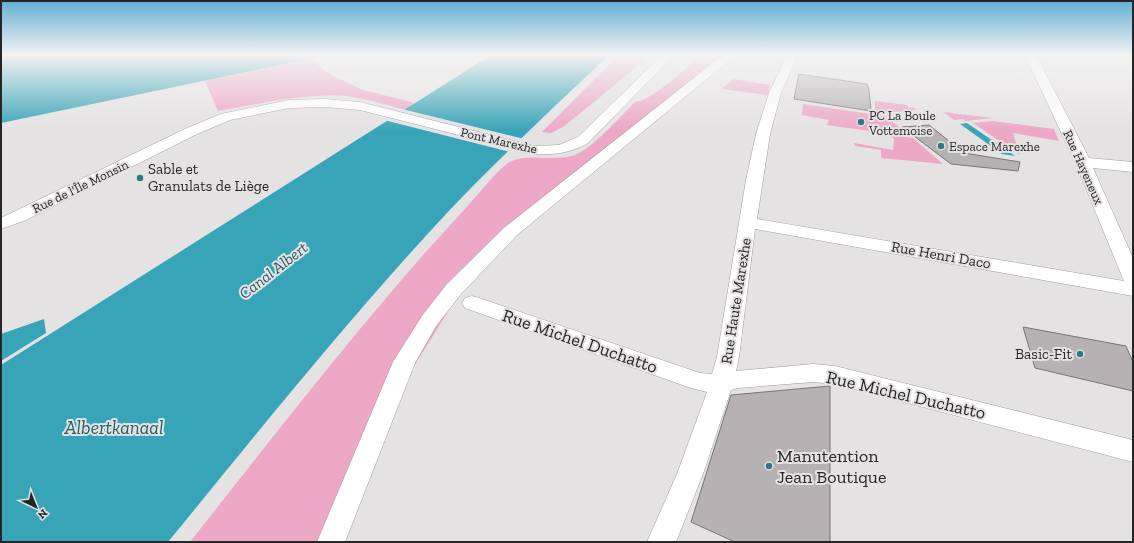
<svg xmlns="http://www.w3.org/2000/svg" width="1134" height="543" font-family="'Zilla Slab',serif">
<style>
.green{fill:#eca8c6}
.water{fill:#37a4b7}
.pier{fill:#e5e2e3}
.building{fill:#b6b2b4;stroke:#787576}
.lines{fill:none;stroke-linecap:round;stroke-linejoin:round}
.minor-casing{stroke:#a09d9e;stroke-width:1}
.minor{fill:#fff;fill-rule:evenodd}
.poi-dot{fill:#327884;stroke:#e5e2e3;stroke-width:1.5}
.labels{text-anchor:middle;stroke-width:4;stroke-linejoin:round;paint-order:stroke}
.far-poi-label{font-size:13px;fill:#272626;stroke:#e5e2e3;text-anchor:start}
.far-street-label{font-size:13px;fill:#272626;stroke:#e5e2e3}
.poi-label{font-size:15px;fill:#272626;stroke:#e5e2e3;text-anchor:start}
.street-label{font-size:15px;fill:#272626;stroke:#e5e2e3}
.water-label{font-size:16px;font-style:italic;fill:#235d67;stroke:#e5e2e3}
.near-street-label{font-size:18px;fill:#272626;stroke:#e5e2e3}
.near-poi-label{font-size:18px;fill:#272626;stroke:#e5e2e3;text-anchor:start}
.near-water-label{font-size:19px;font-style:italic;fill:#235d67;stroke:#e5e2e3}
</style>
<rect width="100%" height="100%" fill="#e5e2e3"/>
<!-- green -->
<path class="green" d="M619,55H648L641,63L599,98L563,127L551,133L542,132Z
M701,55H725L714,72L517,231L459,294L411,371L343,542H190C269,442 347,341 431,246C447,229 463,211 479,193C488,183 497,171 508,163C525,152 554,162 575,155C593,148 621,116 635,102C650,102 689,66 701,55Z
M310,59L333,76L363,90L415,103L405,110C388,105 371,100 353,97C312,91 259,104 218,111L205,81Z
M733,79L770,85L768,95L722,89Z
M875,101L907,105L908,107L915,108L916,110L884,113L875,111Z
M803,104L885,116L912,137L827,125L829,120L802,115Z
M943,112L993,118L965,121L963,119L954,120Z
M993,121L1054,129L1059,141L1013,133L1020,155L973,123Z
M891,135L913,138L943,164L881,158V150L855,146L854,143L893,150L894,138L890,137Z"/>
<!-- water -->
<path class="water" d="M1,55H328L1,123Z
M491,55H609C554,107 498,159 446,214C348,319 259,431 168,542H1V365Z
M967,123L1015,156L1002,154L960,124Z
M44,319L46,333L1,361V334Z"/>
<!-- pier -->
<path class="pier" d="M402,109L524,139L510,152L384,120Z"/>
<!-- building -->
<path class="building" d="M799,74L867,84L869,90L871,111L794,99Z
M929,125L964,153L1020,162L1018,171L951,164L902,127Z
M1023,327L1126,346L1133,362V391L1035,368Z
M830,386V542H735L691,522L731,395Z"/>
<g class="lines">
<defs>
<path id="minor" d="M662,55H674L588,143C571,153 554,155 534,154L360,110L325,107L289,108L230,120L197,134L26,220L1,229V218L187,128L221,114L289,100L325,99L360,102L534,146L559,145L578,137Z
M723,55H736L517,235L461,294L436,326L415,363L345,542H317L393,362L422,316L447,284L505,227Z
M787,55H798L781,93L770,134L757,219L1124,281L1075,162L1025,55H1036L1089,158L1133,162V172L1093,168L1133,258V296L755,229L739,357L736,371L813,364L835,366L1133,440V462L835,384L813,382L738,388L731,390L703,474L676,542H647L677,474L707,392L691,388L465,308L462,303L465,298L472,296L479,298L700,373L712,374L717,357L746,180L756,134L769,93Z"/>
</defs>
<!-- minor casing -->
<use href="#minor" class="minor-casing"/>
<!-- minor -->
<use href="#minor" class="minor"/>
</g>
<!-- sky -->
<linearGradient id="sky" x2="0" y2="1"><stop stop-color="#61aed4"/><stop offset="0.42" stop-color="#f3f2f2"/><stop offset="1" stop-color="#f3f2f2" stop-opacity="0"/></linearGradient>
<rect width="1134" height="131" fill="url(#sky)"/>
<!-- markers -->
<g class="poi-dot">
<circle cx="861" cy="122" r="4"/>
<circle cx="941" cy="146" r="4"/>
<circle cx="140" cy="178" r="4"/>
<circle cx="1080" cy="354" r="4"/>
<circle cx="769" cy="466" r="4"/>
</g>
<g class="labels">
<!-- far-poi labels -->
<g class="far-poi-label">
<text x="869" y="120">PC La Boule<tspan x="869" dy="15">Vottemoise</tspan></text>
<text x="949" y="151">Espace Marexhe</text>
</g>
<!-- far-street labels -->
<g class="far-street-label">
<text transform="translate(499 140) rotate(13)" y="5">Pont Marexhe</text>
<text transform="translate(1084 167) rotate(66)" y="5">Rue Hayeneux</text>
<text transform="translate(80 186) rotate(-26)" y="5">Rue de l'Île Monsin</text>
</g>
<!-- poi labels -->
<g class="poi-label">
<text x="148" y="174">Sable et<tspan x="148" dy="17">Granulats de Liège</tspan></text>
<text x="1072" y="359" text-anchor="end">Basic-Fit</text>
</g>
<!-- street labels -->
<g class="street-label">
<text transform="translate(941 255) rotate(10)" y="5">Rue Henri Daco</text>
<text transform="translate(736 301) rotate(-81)" y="5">Rue Haute Marexhe</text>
</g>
<!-- water labels -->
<g class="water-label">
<text transform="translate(273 270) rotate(-38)" y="6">Canal Albert</text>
</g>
<!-- near-street labels -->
<g class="near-street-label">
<text transform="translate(580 341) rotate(19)" y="6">Rue Michel Duchatto</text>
<text transform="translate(906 395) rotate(13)" y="6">Rue Michel Duchatto</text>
</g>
<!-- near-poi labels -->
<g class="near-poi-label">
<text x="777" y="462">Manutention<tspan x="777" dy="21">Jean Boutique</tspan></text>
</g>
<!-- near-water labels -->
<g class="near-water-label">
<text x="114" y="434">Albertkanaal</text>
</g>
</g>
<!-- border -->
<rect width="1134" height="543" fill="none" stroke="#272626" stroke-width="4"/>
<!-- north arrow -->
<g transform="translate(36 507) rotate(137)" stroke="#e5e2e3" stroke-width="3" paint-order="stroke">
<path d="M0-3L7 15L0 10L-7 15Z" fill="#272626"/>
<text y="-6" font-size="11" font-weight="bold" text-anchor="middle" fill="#272626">N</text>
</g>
</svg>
